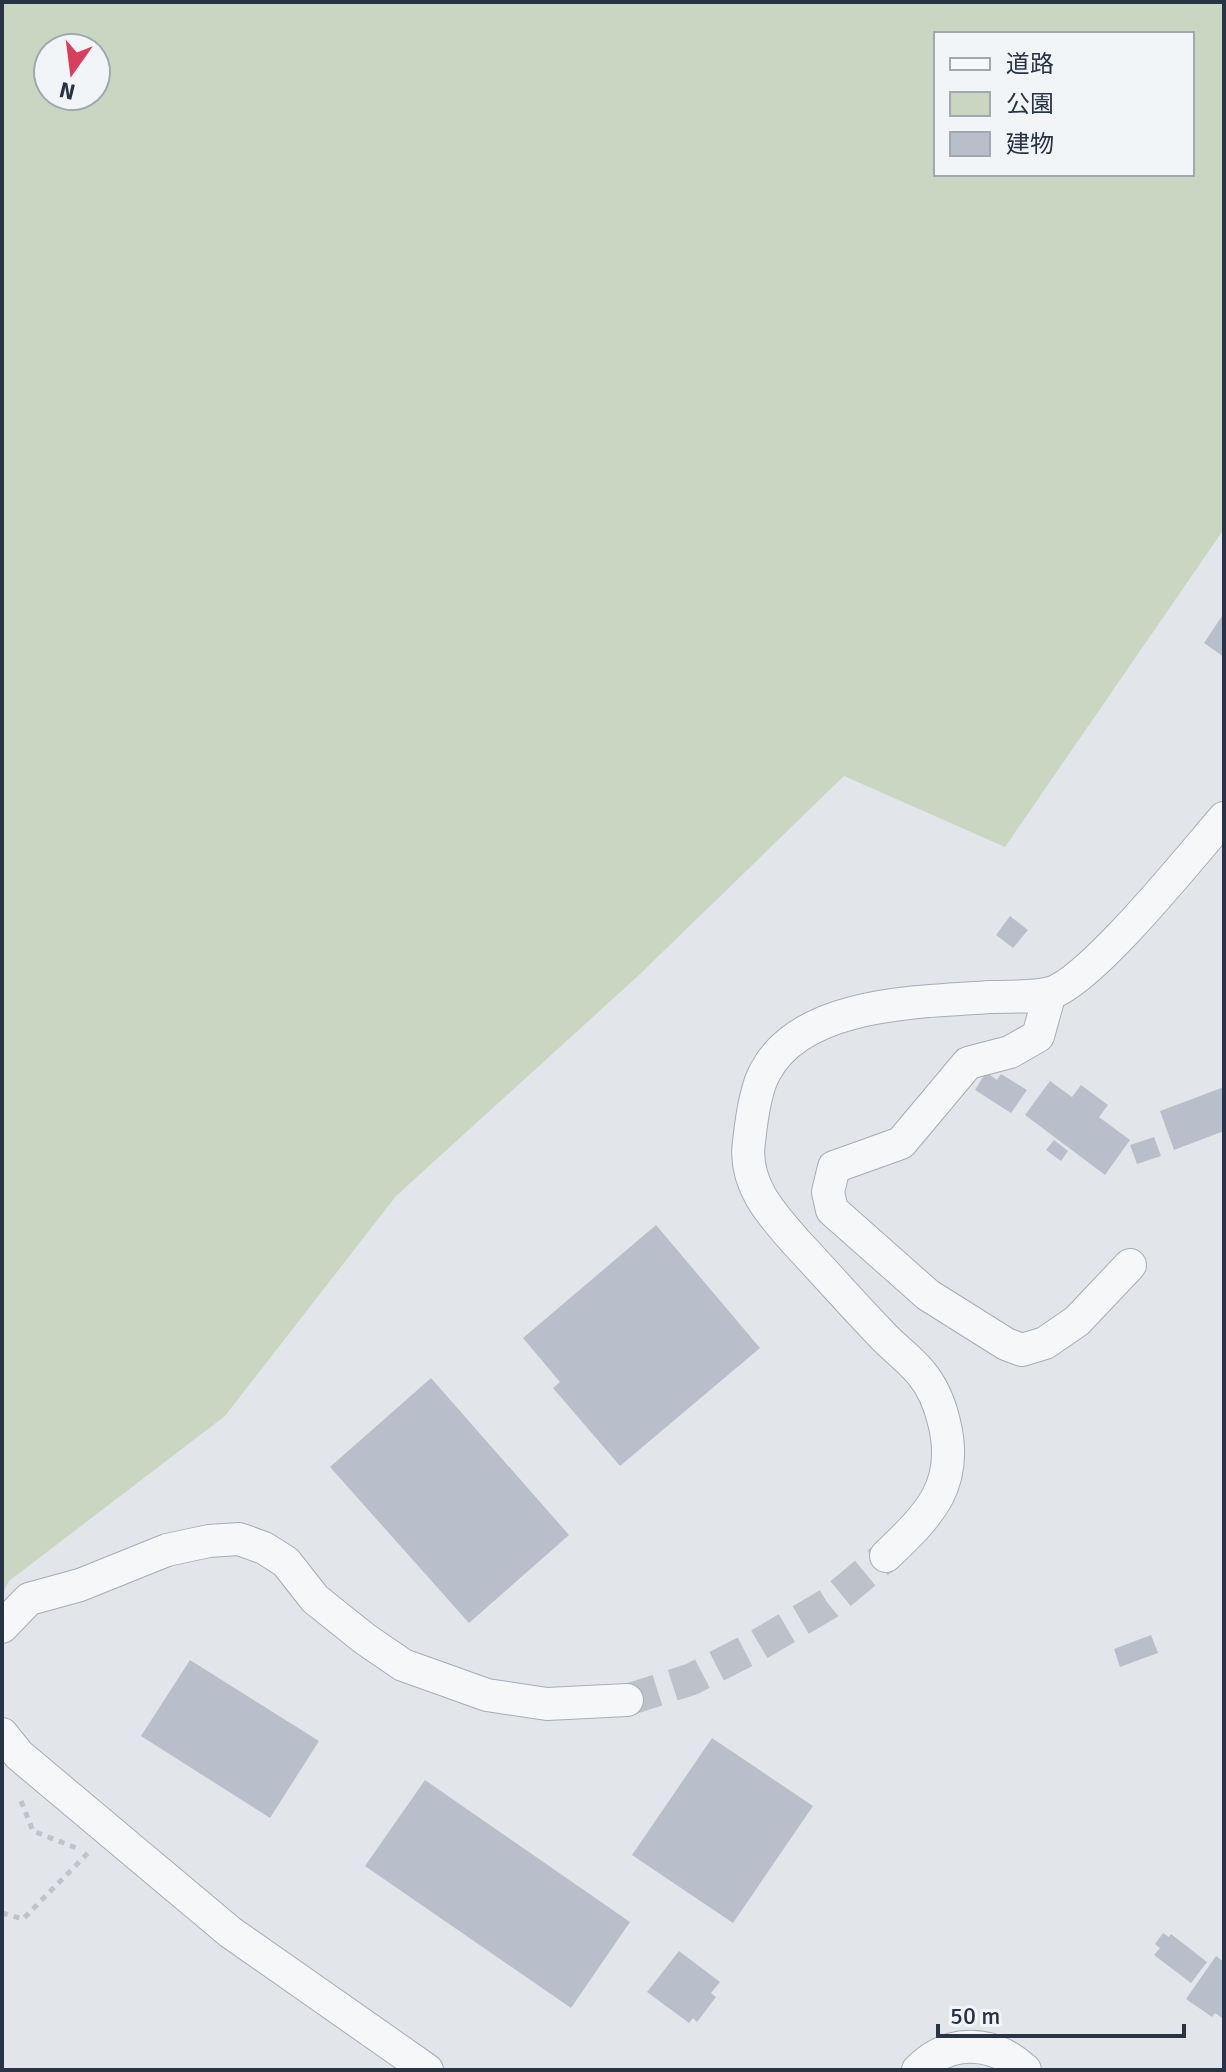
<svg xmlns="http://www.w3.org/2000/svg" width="1226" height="2072" font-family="Signika,'Noto Sans JP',sans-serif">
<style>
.green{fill:#c8d6c2;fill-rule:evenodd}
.building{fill:#b9bfca}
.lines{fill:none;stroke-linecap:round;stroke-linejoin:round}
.minor-tunnel{stroke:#bdc2ca;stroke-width:32;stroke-dasharray:32 16;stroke-linecap:butt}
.minor-casing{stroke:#a6adb6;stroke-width:34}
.path{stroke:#c0c4ca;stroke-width:5;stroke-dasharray:6 6;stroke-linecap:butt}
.minor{stroke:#f5f7f9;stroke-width:32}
</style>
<rect width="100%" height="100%" fill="#e2e6eb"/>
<!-- green -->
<path class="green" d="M2,2H1224V529L1005,847L844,776L639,975L396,1196L225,1416L9,1581L2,1595ZM936,34H1192V174H936ZM48,48H96V96H48Z"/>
<!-- building -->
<path class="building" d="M1224,613V657L1204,643Z
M1010,916L1028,930L1013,948L996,935Z
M986,1072L997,1080L1001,1074L1027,1090L1011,1113L975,1090Z
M1050,1081L1072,1097L1081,1085L1108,1105L1099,1117L1130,1140L1105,1175L1025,1115Z
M1224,1087V1131L1174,1150L1160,1111Z
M1154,1137L1161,1156L1137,1164L1130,1145Z
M1054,1140L1068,1151L1061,1161L1046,1150Z
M656,1225L760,1348L620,1466L553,1388L560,1382L523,1338Z
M431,1378L569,1535L469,1623L330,1467Z
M1151,1635L1158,1653L1120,1667L1114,1649Z
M190,1660L319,1741L270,1818L141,1736Z
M712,1738L813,1806L733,1923L632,1855Z
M425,1780L630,1922L571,2008L365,1866Z
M1163,1933L1169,1937L1171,1934L1207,1962L1191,1983L1154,1955L1160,1948L1155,1944Z
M679,1951L720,1982L711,1993L716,1997L697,2022L693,2018L689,2023L647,1992Z
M1216,1956L1224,1962V2019L1215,2013L1212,2017L1186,1999Z"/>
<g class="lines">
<!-- minor-tunnel -->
<path class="minor-tunnel" d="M627,1700L692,1679L758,1645L828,1604L886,1556"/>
<defs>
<path id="minor" d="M1050,993L1038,1036L1010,1052L968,1063L901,1143L834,1167L828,1192L832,1210L928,1295L1006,1344L1022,1350L1045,1343L1077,1321L1130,1265
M886,1556C929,1515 960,1485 944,1422C940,1405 932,1386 921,1373C910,1359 894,1348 882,1335C853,1305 825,1273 796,1242C771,1214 743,1183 749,1142C751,1123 756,1088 765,1072C802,1001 922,1002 990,997C1009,996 1033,998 1051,993C1092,980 1191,856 1224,818
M2,1627L29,1599L80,1585L167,1550L209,1541L239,1539L264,1548L286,1562L315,1599L365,1639L403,1665L487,1695L547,1704L627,1700
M2,1734L19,1755L230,1932L427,2070
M918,2070C950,2038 993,2040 1025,2070"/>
</defs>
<!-- minor casing -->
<use href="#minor" class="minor-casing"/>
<!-- path -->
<path class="path" d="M21,1801L33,1831L79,1849
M2,1913L23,1919L88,1853"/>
<!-- minor -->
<use href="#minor" class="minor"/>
</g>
<!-- border -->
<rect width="1226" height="2072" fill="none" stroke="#283445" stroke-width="8"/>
<!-- legend -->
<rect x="934" y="32" width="260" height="144" fill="#f2f5f8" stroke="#a1a8b0" stroke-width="2"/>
<rect x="950" y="58" width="40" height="12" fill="#f5f7f9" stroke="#a1a8b0" stroke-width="2"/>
<text x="1006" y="72" font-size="24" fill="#283445">道路</text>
<rect x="950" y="92" width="40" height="24" fill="#c8d6c2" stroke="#a1a8b0" stroke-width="2"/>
<text x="1006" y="112" font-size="24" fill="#283445">公園</text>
<rect x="950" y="132" width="40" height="24" fill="#b9bfca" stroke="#a1a8b0" stroke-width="2"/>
<text x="1006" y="152" font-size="24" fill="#283445">建物</text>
<!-- north arrow -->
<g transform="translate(72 72) rotate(194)"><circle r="38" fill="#f2f5f8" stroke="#a1a8b0" stroke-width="2"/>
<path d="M0-6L14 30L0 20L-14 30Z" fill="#d93e5a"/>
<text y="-12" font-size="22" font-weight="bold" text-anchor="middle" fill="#283445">N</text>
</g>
<!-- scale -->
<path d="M938 2024v12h246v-12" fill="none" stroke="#283445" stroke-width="4"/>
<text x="950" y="2024" font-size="24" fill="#283445" stroke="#f2f5f8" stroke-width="6" paint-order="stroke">50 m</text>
</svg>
